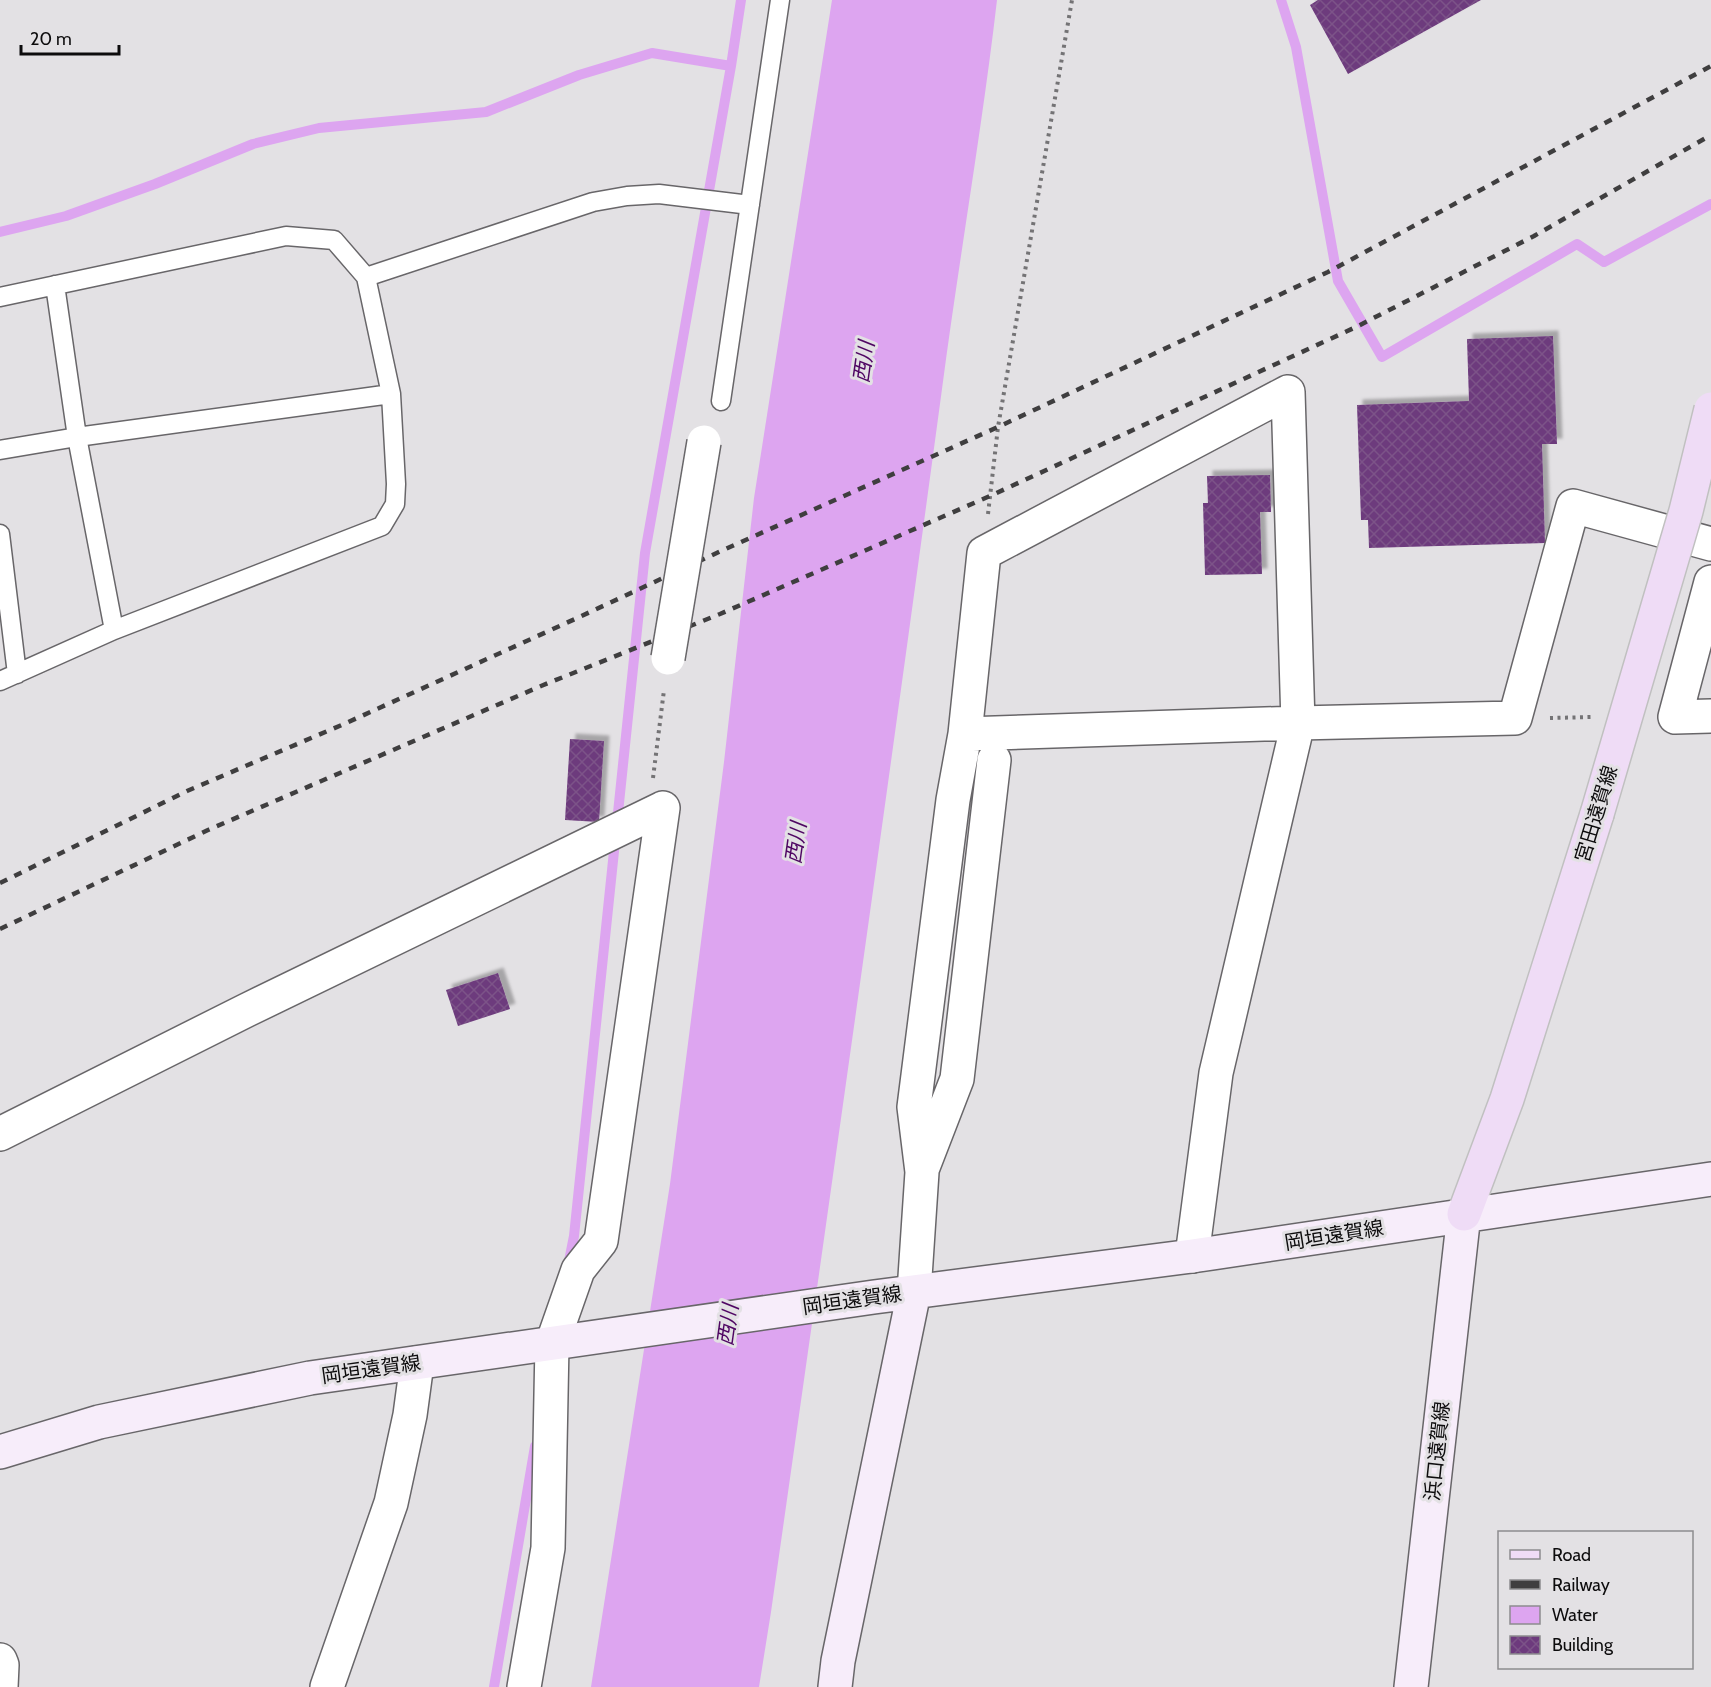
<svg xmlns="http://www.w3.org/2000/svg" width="1711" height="1687" font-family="Cabin,'Noto Sans JP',sans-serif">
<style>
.water{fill:#dda5f0}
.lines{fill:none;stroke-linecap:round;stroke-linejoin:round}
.stream{stroke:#dda5f0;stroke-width:10}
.building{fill:url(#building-cross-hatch);filter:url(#shadow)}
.lane-casing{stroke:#686669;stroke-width:21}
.street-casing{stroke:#686669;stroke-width:36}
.secondary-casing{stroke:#686669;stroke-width:36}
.primary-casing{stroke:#c0c0c0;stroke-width:36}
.path{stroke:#747375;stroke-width:4;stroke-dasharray:3 4.5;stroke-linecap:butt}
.lane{stroke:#fff;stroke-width:18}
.street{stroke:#fff;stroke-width:33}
.secondary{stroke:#f7edfa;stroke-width:33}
.primary{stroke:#efdcf6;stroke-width:33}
.rail{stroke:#3f3e3f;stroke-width:4.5;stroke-dasharray:8 8;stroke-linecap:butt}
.street-bridge-casing{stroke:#686669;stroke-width:36;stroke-linecap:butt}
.primary-bridge-casing{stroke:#c0c0c0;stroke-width:36;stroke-linecap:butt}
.street-bridge{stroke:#fff;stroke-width:33}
.primary-bridge{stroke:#efdcf6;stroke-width:33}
.labels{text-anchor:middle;stroke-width:6;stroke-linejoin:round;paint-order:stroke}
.street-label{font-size:20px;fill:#0d0c0d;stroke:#e3e1e4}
.water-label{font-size:21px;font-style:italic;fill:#4f0663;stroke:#e3e1e4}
</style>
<defs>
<pattern id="building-cross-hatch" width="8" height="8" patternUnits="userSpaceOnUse" patternTransform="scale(1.5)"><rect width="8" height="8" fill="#6d3a7d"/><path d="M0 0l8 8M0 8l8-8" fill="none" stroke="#7c5388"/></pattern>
<filter id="shadow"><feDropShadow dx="5.5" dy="-5.5" stdDeviation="1.5" flood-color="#0004"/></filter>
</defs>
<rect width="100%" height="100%" fill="#e3e1e4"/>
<!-- water -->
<path class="water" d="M832,0H997C982,130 959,259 942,389C887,797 829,1204 771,1612L759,1687H591L670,1184L724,762L754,498Z"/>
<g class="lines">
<!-- stream -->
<path class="stream" d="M1281,0L1296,47L1338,281L1382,357L1577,244L1604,262L1711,204
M0,232L66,216L155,184L253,144L319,128L486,112L579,75L652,53L731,66L741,0
M568,1266L574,1236L645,553L731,66
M494,1687L535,1446"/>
</g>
<!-- building -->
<path class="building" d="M1318,0H1481L1348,74L1310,5Z
M1553,336L1557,444H1542L1545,543L1369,548L1368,520H1361L1357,405L1469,401L1467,339Z
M1270,475L1271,512H1260L1262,574L1205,575L1203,503H1208L1207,476Z
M570,739L604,741L599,822L565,820Z
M498,973L510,1009L458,1026L446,990Z"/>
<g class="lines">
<defs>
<path id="lane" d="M366,277L593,202L627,196L659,194L750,205
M55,285L77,437L114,630
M0,297L286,236L334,240L366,277L391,394L396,484L395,504L382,526L114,630L0,681
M721,401L780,0
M0,450L77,437L391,394
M0,534L17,674"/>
<path id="street" d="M1711,582L1675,717L1711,716
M0,1134L247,1010L663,808
M923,1167L957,1079L994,760
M1192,1256L1216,1073L1298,723L1515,718L1573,506L1711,544
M914,1292L922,1172L914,1107L953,800L965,734L984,553L1288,392L1298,723L965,734
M0,1660L2,1665L1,1687
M327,1687L391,1503L410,1415L417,1363
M524,1687L548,1548L552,1344L578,1270L601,1241L663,808"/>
<path id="secondary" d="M0,1452L99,1422L310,1378L874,1297L1192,1256L1711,1179
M835,1687L838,1661L914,1292
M1411,1687L1464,1214"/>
<path id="primary" d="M1464,1214L1507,1099L1597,814"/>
</defs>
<!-- lane casing -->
<use href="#lane" class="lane-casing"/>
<!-- street casing -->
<use href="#street" class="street-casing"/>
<!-- secondary casing -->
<use href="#secondary" class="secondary-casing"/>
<!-- primary casing -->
<use href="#primary" class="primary-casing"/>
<!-- path -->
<path class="path" d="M988,514L998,427L1072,0
M1550,718L1591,717
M653,778L664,690"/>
<!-- lane -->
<use href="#lane" class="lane"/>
<!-- street -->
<use href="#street" class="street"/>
<!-- secondary -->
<use href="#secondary" class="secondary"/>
<!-- primary -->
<use href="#primary" class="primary"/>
<!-- rail -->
<path class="rail" d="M0,883L187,791L344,724L575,619L721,551L998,427L1328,272L1711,66
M0,929L208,830L541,686L720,614L990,496L1356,327L1534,236L1711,135"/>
<defs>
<path id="street-bridge" d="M668,658L704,442"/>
<path id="primary-bridge" d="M1597,814L1686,511L1711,409"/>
</defs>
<!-- street-bridge casing -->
<use href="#street-bridge" class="street-bridge-casing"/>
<!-- primary-bridge casing -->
<use href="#primary-bridge" class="primary-bridge-casing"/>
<!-- street-bridge -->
<use href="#street-bridge" class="street-bridge"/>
<!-- primary-bridge -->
<use href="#primary-bridge" class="primary-bridge"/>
</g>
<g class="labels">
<!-- street labels -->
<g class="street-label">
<text transform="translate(1596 814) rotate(-73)" y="7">宮田遠賀線</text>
<text transform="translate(1334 1235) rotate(-9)" y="7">岡垣遠賀線</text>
<text transform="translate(852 1300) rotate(-8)" y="7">岡垣遠賀線</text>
<text transform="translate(371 1369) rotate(-8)" y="7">岡垣遠賀線</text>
<text transform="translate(1437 1451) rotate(-84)" y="7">浜口遠賀線</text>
</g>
<!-- water labels -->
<g class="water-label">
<text transform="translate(864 362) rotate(-82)" y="7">西川</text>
<text transform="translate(796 843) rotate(-82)" y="7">西川</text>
<text transform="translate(728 1325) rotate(-82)" y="7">西川</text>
</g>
</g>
<!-- legend -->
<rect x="1498" y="1531" width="195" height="138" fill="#e3e1e4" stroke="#8d8c8e" stroke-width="1.5"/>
<rect x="1510" y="1550" width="30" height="9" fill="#efdcf6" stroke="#8d8c8e" stroke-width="1.5"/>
<text x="1552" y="1561" font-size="18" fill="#0d0c0d">Road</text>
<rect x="1510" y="1580" width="30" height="9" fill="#3f3e3f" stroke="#8d8c8e" stroke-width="1.5"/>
<text x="1552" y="1591" font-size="18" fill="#0d0c0d">Railway</text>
<rect x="1510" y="1606" width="30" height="18" fill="#dda5f0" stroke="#8d8c8e" stroke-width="1.5"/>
<text x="1552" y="1621" font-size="18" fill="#0d0c0d">Water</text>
<rect x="1510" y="1636" width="30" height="18" fill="url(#building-cross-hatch)" stroke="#8d8c8e" stroke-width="1.5"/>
<text x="1552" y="1651" font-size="18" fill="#0d0c0d">Building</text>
<!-- scale -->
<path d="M21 45v9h98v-9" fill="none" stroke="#0d0c0d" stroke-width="3"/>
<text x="30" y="45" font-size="18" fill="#0d0c0d" stroke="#e3e1e4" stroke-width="4.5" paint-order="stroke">20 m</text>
</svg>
